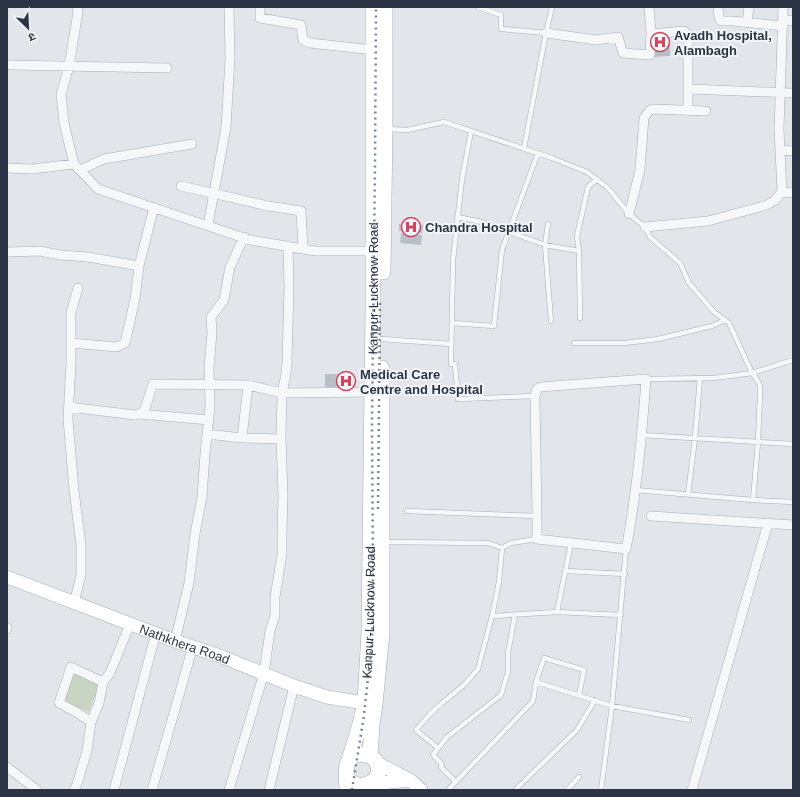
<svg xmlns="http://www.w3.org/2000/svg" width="800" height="797" font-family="Arial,'Noto Sans Devanagari',sans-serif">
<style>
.green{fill:#c8d5c3}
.building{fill:#b9bfc9}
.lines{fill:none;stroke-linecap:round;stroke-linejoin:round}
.lane-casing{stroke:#a7adb6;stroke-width:5.5}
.street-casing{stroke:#a7adb6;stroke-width:10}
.secondary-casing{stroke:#a7adb6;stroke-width:14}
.primary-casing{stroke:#a1aab7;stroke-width:16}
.lane{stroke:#f5f7f9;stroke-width:4.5}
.street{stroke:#f5f7f9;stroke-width:9}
.secondary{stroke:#fff;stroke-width:13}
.primary{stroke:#fff;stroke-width:15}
.rail{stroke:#7b8695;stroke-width:2.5;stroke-dasharray:2 4;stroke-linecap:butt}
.labels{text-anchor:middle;stroke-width:4;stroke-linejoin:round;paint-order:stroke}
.poi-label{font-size:13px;font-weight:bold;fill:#2a3444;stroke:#f2f5f8;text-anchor:start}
.street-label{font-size:13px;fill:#2a3444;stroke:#f2f5f8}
</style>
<rect width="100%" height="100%" fill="#e2e6eb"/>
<!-- green -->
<path class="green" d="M73,673L100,684L89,712L62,701Z"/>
<!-- building -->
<path class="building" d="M653,36H670V56L653,57Z
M399,224L423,225L422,233L399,231Z
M401,233L422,235L421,245L400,243Z
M325,374H351V387H325Z"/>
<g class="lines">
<defs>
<path id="lane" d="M478,7L501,15V29L546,33
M388,129L407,130L444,122L552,158L587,172L608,188L629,214L645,227L650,237L680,263L689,283L714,312L729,323L752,373L756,378L760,386V395L758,442L753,500
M471,131L462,179L453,260L451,364H455L458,399L535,396
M524,148L546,33L552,7
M457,217L482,222L545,245L579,251
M548,224L545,245L551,321
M580,318L579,251L577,236L588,187L592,183L598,180
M452,323L494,326L502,250L538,153
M382,339L451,344
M574,343H625L658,339L712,326L725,320
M646,379L714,378L752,373L793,360
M641,435L793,444
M635,490L753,500L793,502
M688,494L695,438L700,378
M407,511L537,516
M384,542L488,543L502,548
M566,571L625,574
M557,612L571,543
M492,616L499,582L502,548L511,543L537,539
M536,682L612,706L689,720
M438,748L416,730L430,714L442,703L464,685L478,669L492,616L557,612L621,615
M456,782L441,767L442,764L433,755L447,737L501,695L508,672V653L515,615
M448,790L533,701L536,682L544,658L584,670L579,695
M515,790L577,730L595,700
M567,790L579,777
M601,790L612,706L626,549"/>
<path id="street" d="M260,7V18L301,25L303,40L310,43L373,50
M718,7L719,18L721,21H732L783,26
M783,19L793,21
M747,22L749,7
M546,33L596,40L618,37L623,53L650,55L651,34L649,7
M651,34L684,31L687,33L688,38V111
M10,65L167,68
M689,89L793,93
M780,150L793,151
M74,164L64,123L61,94L69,66L78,12L77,7
M7,168L32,169L74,164L98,189L250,240L315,251H373
M80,170L104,159L192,144
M181,186L268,206L301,211L303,249
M782,192L793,193
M629,214L640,170L644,118L649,111L653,109L706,111
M208,225L226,127L230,59L229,7
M645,227L708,221L767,205L775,200L782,192L779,129L783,7
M7,252L40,251L60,255L88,257L139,266
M71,343L117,347L125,343L135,299L139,266L154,207
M646,379C642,436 637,493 626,549L537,539V516L535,396L537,389L540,387Z
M248,385L242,438L281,439
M69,407L135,415L144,412L153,384L248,385L282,393L372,392
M139,414L209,420
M207,434L242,438
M651,516L793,525
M74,603L81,575V545L74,490L68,419L71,362V313L78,288
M7,629V628
M175,641L189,583L195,534L202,497L205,454L210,406L209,367L212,333L211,317L224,300L230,267L244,237
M103,682L110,673L130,624
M7,767L37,790
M74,790L77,784L87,751L91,722L99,703L103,682L71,667L59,703L76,712L91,722
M114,790L156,633
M152,790L193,646
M229,790L264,673L270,631L275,615V597L282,554V533L283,497L281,436L282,393L286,374L287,363L289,287L288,246
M269,790L294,686
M692,790L768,523"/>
<g id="secondary">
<path id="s1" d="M7,577L175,641L220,656L294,686L327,697L365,703"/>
<path d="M377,763L410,780L421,790"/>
<path d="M372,784L410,780"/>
</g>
<g id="primary">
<path d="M383,272L385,128V7"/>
<path d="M370,756L372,725L375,704L382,633V368"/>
<path id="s2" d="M349,760L360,724L365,703L369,632L373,308V7"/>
<path d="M347,790C347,777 341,755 361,754C366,754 371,756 375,760C389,777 360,797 347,777"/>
</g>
</defs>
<!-- lane casing -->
<use href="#lane" class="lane-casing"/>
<!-- street casing -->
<use href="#street" class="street-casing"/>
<!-- secondary casing -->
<use href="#secondary" class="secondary-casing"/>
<!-- primary casing -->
<use href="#primary" class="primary-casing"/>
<!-- lane -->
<use href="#lane" class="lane"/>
<!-- street -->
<use href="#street" class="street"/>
<!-- secondary -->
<use href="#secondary" class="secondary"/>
<!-- primary -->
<use href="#primary" class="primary"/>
<!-- rail -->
<path class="rail" d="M378,509L380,301
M352,790L364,715L372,641L373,574L372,423L375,163L376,7"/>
</g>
<!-- icons -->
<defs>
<symbol id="hospital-ring" viewBox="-11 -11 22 22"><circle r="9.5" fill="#f2f5f8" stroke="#d2455e" stroke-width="1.5"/><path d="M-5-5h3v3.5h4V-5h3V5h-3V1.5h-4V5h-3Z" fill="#d2455e"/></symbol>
</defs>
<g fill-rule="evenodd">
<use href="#hospital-ring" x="649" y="31" width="22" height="22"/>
<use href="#hospital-ring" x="400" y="216" width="22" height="22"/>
<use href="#hospital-ring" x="335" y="370" width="22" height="22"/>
</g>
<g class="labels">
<!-- poi labels -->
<g class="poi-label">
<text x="674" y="40">Avadh Hospital,<tspan x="674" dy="15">Alambagh</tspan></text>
<text x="425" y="232">Chandra Hospital</text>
<text x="360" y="379">Medical Care<tspan x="360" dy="15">Centre and Hospital</tspan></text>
</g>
<!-- street labels -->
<g class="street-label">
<text dy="5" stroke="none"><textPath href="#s2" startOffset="474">Kanpur-Lucknow Road</textPath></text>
<text dy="5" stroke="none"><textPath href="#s2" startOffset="150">Kanpur-Lucknow Road</textPath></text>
<text dy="5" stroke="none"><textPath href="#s1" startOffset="190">Nathkhera Road</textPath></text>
</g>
</g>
<!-- border -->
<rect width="800" height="797" fill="none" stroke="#2a3444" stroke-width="16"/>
<!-- north arrow -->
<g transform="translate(28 28) rotate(156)" stroke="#f2f5f8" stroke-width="3" paint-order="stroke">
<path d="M0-3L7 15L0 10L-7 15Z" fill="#2a3444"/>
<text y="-6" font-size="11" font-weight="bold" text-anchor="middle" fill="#2a3444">उ</text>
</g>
</svg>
